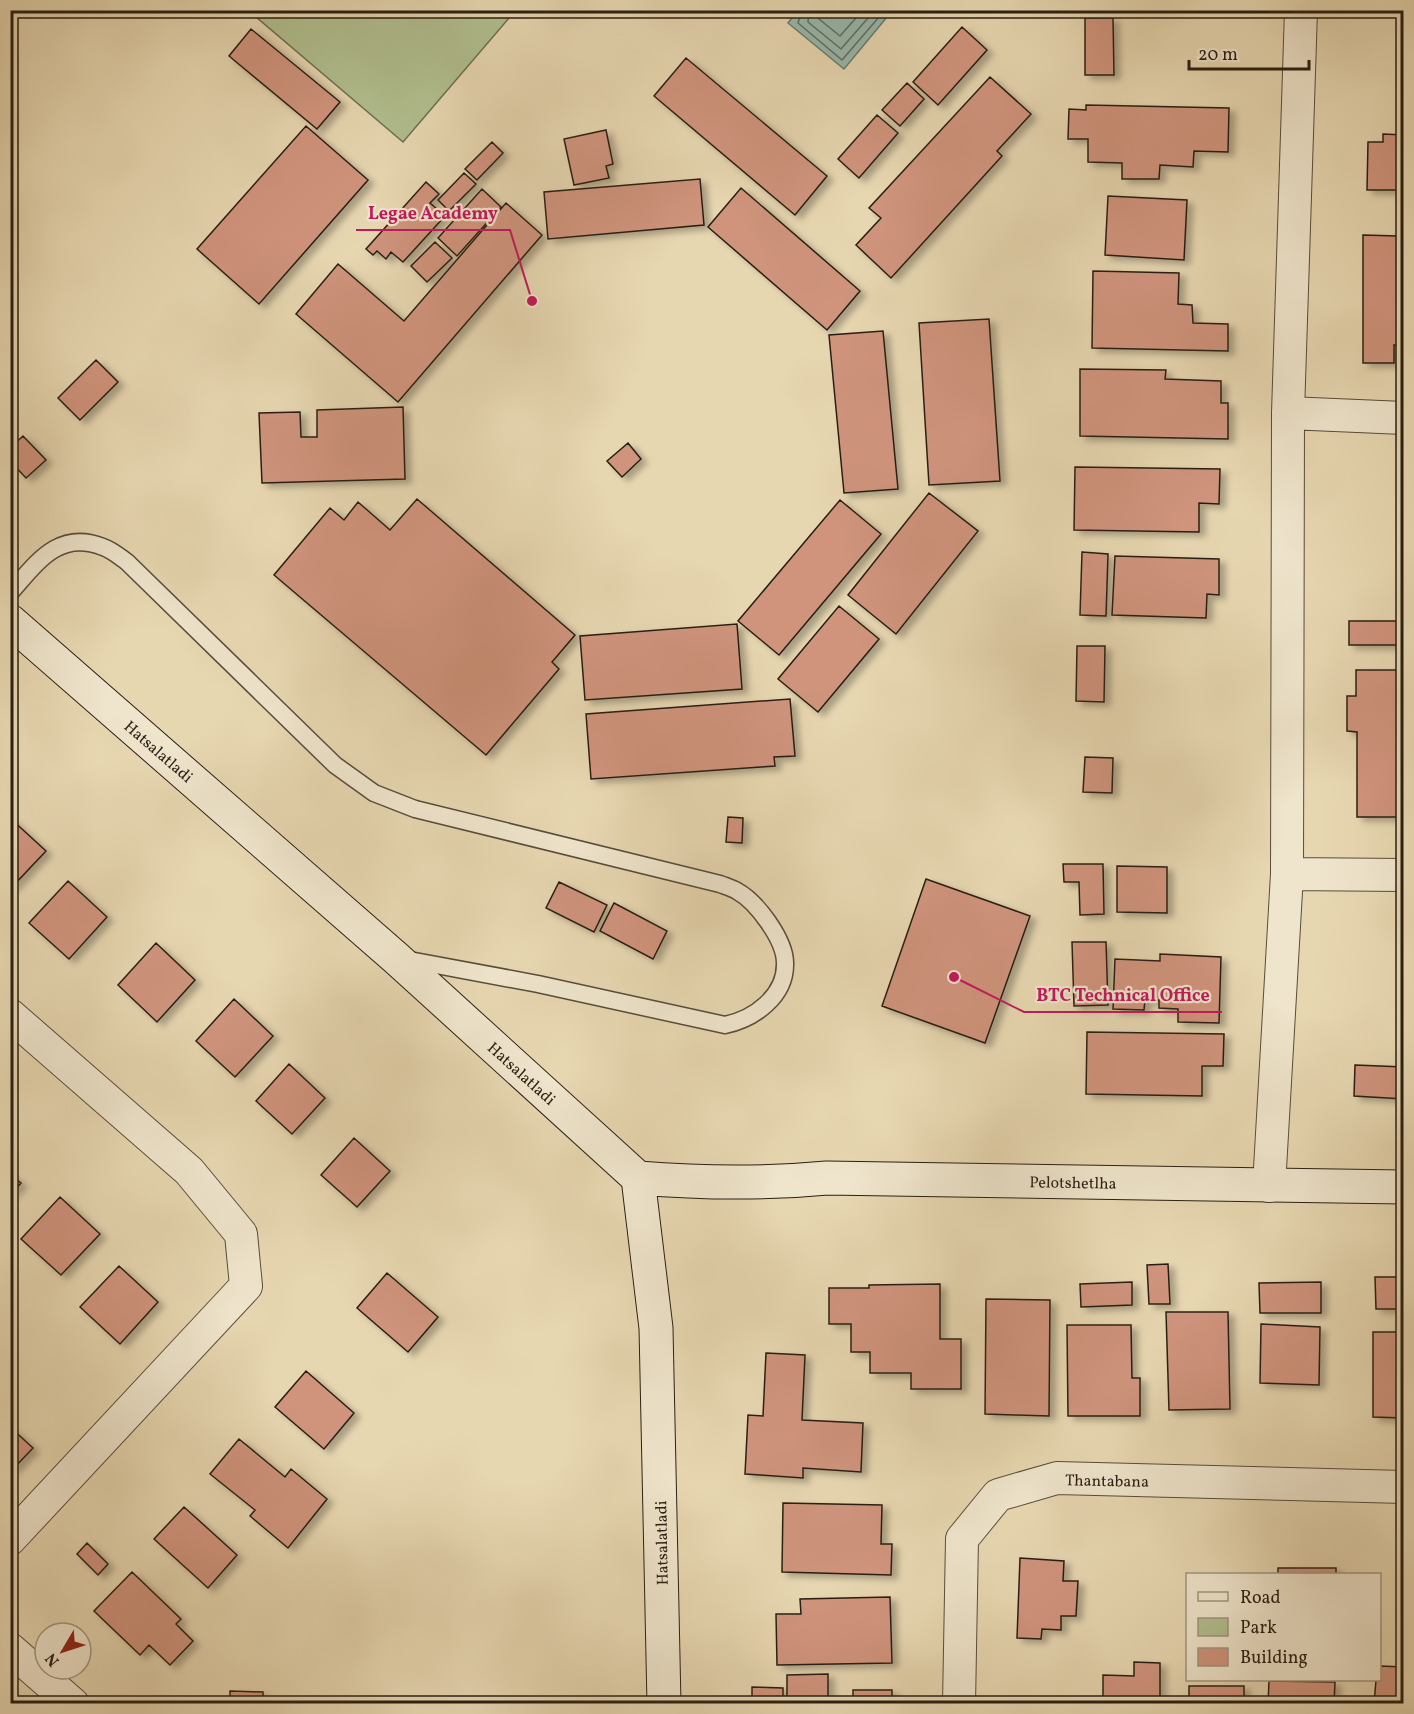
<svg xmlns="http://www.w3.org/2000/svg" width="1414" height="1714" font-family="Vollkorn,serif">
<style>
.green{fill:#b1bf8f;stroke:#6d6f51;stroke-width:1.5}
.water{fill:#97b9ad;stroke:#6b7b6f;stroke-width:1.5}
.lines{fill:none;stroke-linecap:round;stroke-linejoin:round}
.shore{stroke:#606c60;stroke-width:1.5}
.building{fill:#d0947d;stroke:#291f13;stroke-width:1.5;filter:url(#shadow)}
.lane-casing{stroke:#584d3a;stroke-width:19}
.street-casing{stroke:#584d3a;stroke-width:34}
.secondary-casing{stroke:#291f13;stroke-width:35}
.lane{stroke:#efe5cc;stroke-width:16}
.street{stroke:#efe5cc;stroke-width:32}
.secondary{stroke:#efe5cc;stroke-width:33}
.labels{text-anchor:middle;stroke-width:4.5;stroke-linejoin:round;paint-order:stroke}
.street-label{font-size:16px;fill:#291f13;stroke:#efe5cc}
.leader{fill:none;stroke:#c2185b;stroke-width:2}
.callout-dot{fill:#c2185b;stroke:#efe5cc;stroke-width:2}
.callout-label{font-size:18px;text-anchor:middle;font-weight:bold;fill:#c2185b;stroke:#efe5cc;stroke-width:4.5;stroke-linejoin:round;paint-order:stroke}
</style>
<defs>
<filter id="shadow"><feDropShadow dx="6" dy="4" stdDeviation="3" flood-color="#0004"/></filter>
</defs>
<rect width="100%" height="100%" fill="#e7d7b1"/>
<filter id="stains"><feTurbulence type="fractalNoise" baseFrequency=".00333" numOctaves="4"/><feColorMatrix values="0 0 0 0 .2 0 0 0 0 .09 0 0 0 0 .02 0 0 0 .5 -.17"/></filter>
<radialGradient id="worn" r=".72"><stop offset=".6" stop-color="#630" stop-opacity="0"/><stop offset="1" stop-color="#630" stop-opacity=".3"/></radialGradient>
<!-- green -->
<path class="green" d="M249,11H515L403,142Z"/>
<!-- water -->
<path class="water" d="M798,10H892V11L844,69L788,23Z"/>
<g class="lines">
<!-- shore -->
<path class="shore" d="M802,10L798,23L842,60L885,10
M809,10L808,22L841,49L875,10
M818,10L819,19L840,36L863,10"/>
</g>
<!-- building -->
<path class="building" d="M1085,18H1113L1114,75H1085Z
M962,27L987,50L938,105L913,82Z
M251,29L340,102L317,129L229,56Z
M686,58L827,176L795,215L654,96Z
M990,77L1031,114L997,151L1002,156L891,278L856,245L881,218L869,208Z
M907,83L924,99L900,126L882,110Z
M1086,105L1229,108L1228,152L1194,151L1193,167L1160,165L1159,179H1122V163L1088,162V139H1068L1069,109L1086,110Z
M877,115L898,133L859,178L838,159Z
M306,126L368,180L259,304L197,249Z
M606,130L613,164L606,166L609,178L574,185L564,139Z
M1383,134L1404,135V190H1367L1368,142H1383Z
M492,142L503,153L477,180L465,169Z
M464,173L476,184L449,211L438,200Z
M700,179L704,225L548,239L544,192Z
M426,182L439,194L430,203L445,216L403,262L391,252L386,259L377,251L373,255L366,249Z
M741,188L860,291L827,330L708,227Z
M482,189L501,207L457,256L438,238Z
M1108,196L1187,200L1184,260L1105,255Z
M506,203L542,235L398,402L296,314L338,264L404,321Z
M1363,235L1397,236V251H1404V345H1394V363H1363Z
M435,242L452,258L427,282L411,266Z
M1093,271L1179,273L1178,304L1192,305L1193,323L1228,324V351L1092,348Z
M989,319L1000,481L929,485L919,323Z
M883,331L898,489L844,493L829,335Z
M96,360L118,382L80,420L58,398Z
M1080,369L1166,370L1165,379L1221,381V403H1228V439L1080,436Z
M403,407L405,479L262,483L259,413L300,412L301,437H317V410Z
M23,436L46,460L26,478L10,461V448Z
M628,443L641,459L622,477L607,461Z
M1075,467L1220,469L1219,504L1199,503V532L1074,530Z
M929,493L978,531L896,634L848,595Z
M417,499L575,635L552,662L559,669L486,755L274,575L330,508L344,520L358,502L390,530Z
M840,500L881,534L779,655L738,621Z
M1082,552L1108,554L1106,616L1080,615Z
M1115,556L1219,559V595L1207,594L1206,618L1112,615Z
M839,606L879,639L818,712L778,679Z
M1349,621H1404V645H1349Z
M737,624L742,689L585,700L580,636Z
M1077,646H1105L1104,702L1076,701Z
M1356,670H1404V817H1357V732L1347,731V696H1356Z
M790,699L795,756L774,757L775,766L591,779L586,714Z
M1085,757L1113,758L1112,793L1083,792Z
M728,817L743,818L742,843L726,842Z
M10,818L46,851L10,889Z
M1063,864H1103L1104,914L1080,915L1079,882H1064Z
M1117,866L1167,867V913L1117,912Z
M926,879L1030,916L985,1043L882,1006Z
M68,881L107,917L69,959L29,923Z
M559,882L607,905L594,932L546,908Z
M614,903L667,931L653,959L600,931Z
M1072,942H1106L1108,1005L1074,1006Z
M156,943L195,980L157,1022L118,985Z
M1160,954L1221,957L1219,1023L1178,1022V1009L1159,1008V1000L1145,999L1144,1010L1113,1009L1115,959L1160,961Z
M234,999L273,1036L235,1077L196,1041Z
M1087,1032L1224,1034L1223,1066H1202V1096L1086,1094Z
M289,1064L325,1098L292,1134L256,1101Z
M1355,1065L1404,1067V1099L1354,1096Z
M354,1138L390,1171L357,1207L321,1175Z
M10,1174L21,1183L10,1195Z
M60,1197L100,1234L61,1275L21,1239Z
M1168,1264L1170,1304H1149L1147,1265Z
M119,1266L158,1302L120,1344L80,1307Z
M387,1273L438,1317L408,1352L357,1308Z
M1375,1277H1404V1309H1376Z
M1132,1282V1305L1081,1307L1080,1284Z
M1321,1282V1313H1260L1259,1283Z
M940,1284V1339H961V1389H911V1373H870V1352H851V1324H829V1288H869V1285Z
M986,1299L1050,1300L1049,1416L985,1414Z
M1166,1312H1228L1230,1409L1169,1410Z
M1261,1324L1320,1327L1319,1385L1260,1383Z
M1067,1325H1131L1132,1378H1140V1416H1068Z
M1373,1332H1404V1418L1373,1417Z
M766,1353L805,1355L802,1420L863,1423L861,1472L803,1468V1478L745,1474L748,1415L763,1416Z
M306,1371L354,1413L324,1449L275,1407Z
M10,1427L33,1448L10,1472Z
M239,1439L285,1477L291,1469L327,1499L288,1548L250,1516L255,1510L210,1474Z
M783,1503L882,1505L881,1544H892L891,1575L782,1572Z
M184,1507L237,1555L208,1588L154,1539Z
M87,1543L108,1564L98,1575L77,1554Z
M1020,1558L1064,1561L1063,1581H1078L1076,1616H1061V1630L1042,1629L1041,1639L1017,1638Z
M1278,1568H1336V1574H1278Z
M132,1572L181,1619L176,1624L193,1641L170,1665L149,1645L140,1655L94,1611Z
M890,1597L892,1663L777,1665L776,1614H801L800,1599Z
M1134,1662L1160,1663V1704H1103V1675L1134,1676Z
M1380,1666L1404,1667V1704H1374L1376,1680H1380Z
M828,1674V1703H853V1690H892V1704H787V1675Z
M1269,1681L1335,1682L1334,1704H1268Z
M1189,1686H1244V1704H1189Z
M752,1687L783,1688V1704H752Z
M230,1691L263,1692V1704H230Z"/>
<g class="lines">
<defs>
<path id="lane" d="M10,593C36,564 58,529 103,547C112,550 120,557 127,562L335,765L374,793L415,809L720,884C725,886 732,888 737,891C757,902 785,940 785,963C786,996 754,1019 725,1025L538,984L404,959"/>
<path id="street" d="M1288,413L1404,418
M1287,874L1404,875
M10,1015L189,1171L241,1234L246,1286L10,1539
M1269,1186L1287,874L1288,413L1301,10
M10,1649L73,1704
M959,1704L962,1539L998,1495L1057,1478L1404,1487"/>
<path id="secondary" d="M10,621L396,958L638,1178L656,1328L664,1704
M638,1178C701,1183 764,1184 827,1178L1404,1187"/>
</defs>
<!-- lane casing -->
<use href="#lane" class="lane-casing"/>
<!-- street casing -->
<use href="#street" class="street-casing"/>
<!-- secondary casing -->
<use href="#secondary" class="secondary-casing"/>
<!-- lane -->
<use href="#lane" class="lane"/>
<!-- street -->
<use href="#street" class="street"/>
<!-- secondary -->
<use href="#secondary" class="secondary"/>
</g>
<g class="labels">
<!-- street labels -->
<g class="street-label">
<text transform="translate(159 751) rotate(41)" y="6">Hatsalatladi</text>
<text transform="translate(522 1073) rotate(42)" y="6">Hatsalatladi</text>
<text transform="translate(1073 1182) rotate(1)" y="6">Pelotshetlha</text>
<text transform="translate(1107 1480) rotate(1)" y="6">Thantabana</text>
<text transform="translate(661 1543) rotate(-91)" y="6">Hatsalatladi</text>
</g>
</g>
<!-- callouts -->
<path class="leader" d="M532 301L510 230H356M954 977L1024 1012H1222"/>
<g class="callout-dot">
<circle cx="532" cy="301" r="6"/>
<circle cx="954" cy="977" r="6"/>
</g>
<g class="callout-label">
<text x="433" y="219">Legae Academy</text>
<text x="1123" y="1001">BTC Technical Office</text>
</g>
<!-- margin -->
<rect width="1414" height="1714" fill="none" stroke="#e7d7b1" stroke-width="36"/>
<rect x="12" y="12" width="1390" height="1690" fill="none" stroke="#291f13" stroke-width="3"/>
<rect x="18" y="18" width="1378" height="1678" fill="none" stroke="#291f13" stroke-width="1.5"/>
<!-- legend -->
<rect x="1186" y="1573" width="195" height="108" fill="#efe5cc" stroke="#a09682" stroke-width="1.5"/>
<rect x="1198" y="1592" width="30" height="9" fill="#efe5cc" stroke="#a09682" stroke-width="1.5"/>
<text x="1240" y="1603" font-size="18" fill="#291f13">Road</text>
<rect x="1198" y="1618" width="30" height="18" fill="#b1bf8f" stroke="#a09682" stroke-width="1.5"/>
<text x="1240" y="1633" font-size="18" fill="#291f13">Park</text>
<rect x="1198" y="1648" width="30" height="18" fill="#d0947d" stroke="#a09682" stroke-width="1.5"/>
<text x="1240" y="1663" font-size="18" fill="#291f13">Building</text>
<!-- north arrow -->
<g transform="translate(63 1651) rotate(231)"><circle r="28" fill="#efe5cc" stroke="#a09682" stroke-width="1.5"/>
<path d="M0-4.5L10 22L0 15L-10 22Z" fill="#8f2418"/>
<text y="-9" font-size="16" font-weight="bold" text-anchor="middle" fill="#291f13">N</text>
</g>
<!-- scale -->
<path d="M1189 60v9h120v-9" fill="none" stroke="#291f13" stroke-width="3"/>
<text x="1198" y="60" font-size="18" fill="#291f13" stroke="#efe5cc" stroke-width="4.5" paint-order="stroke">20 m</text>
<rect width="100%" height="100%" filter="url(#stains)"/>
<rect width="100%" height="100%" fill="url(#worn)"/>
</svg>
